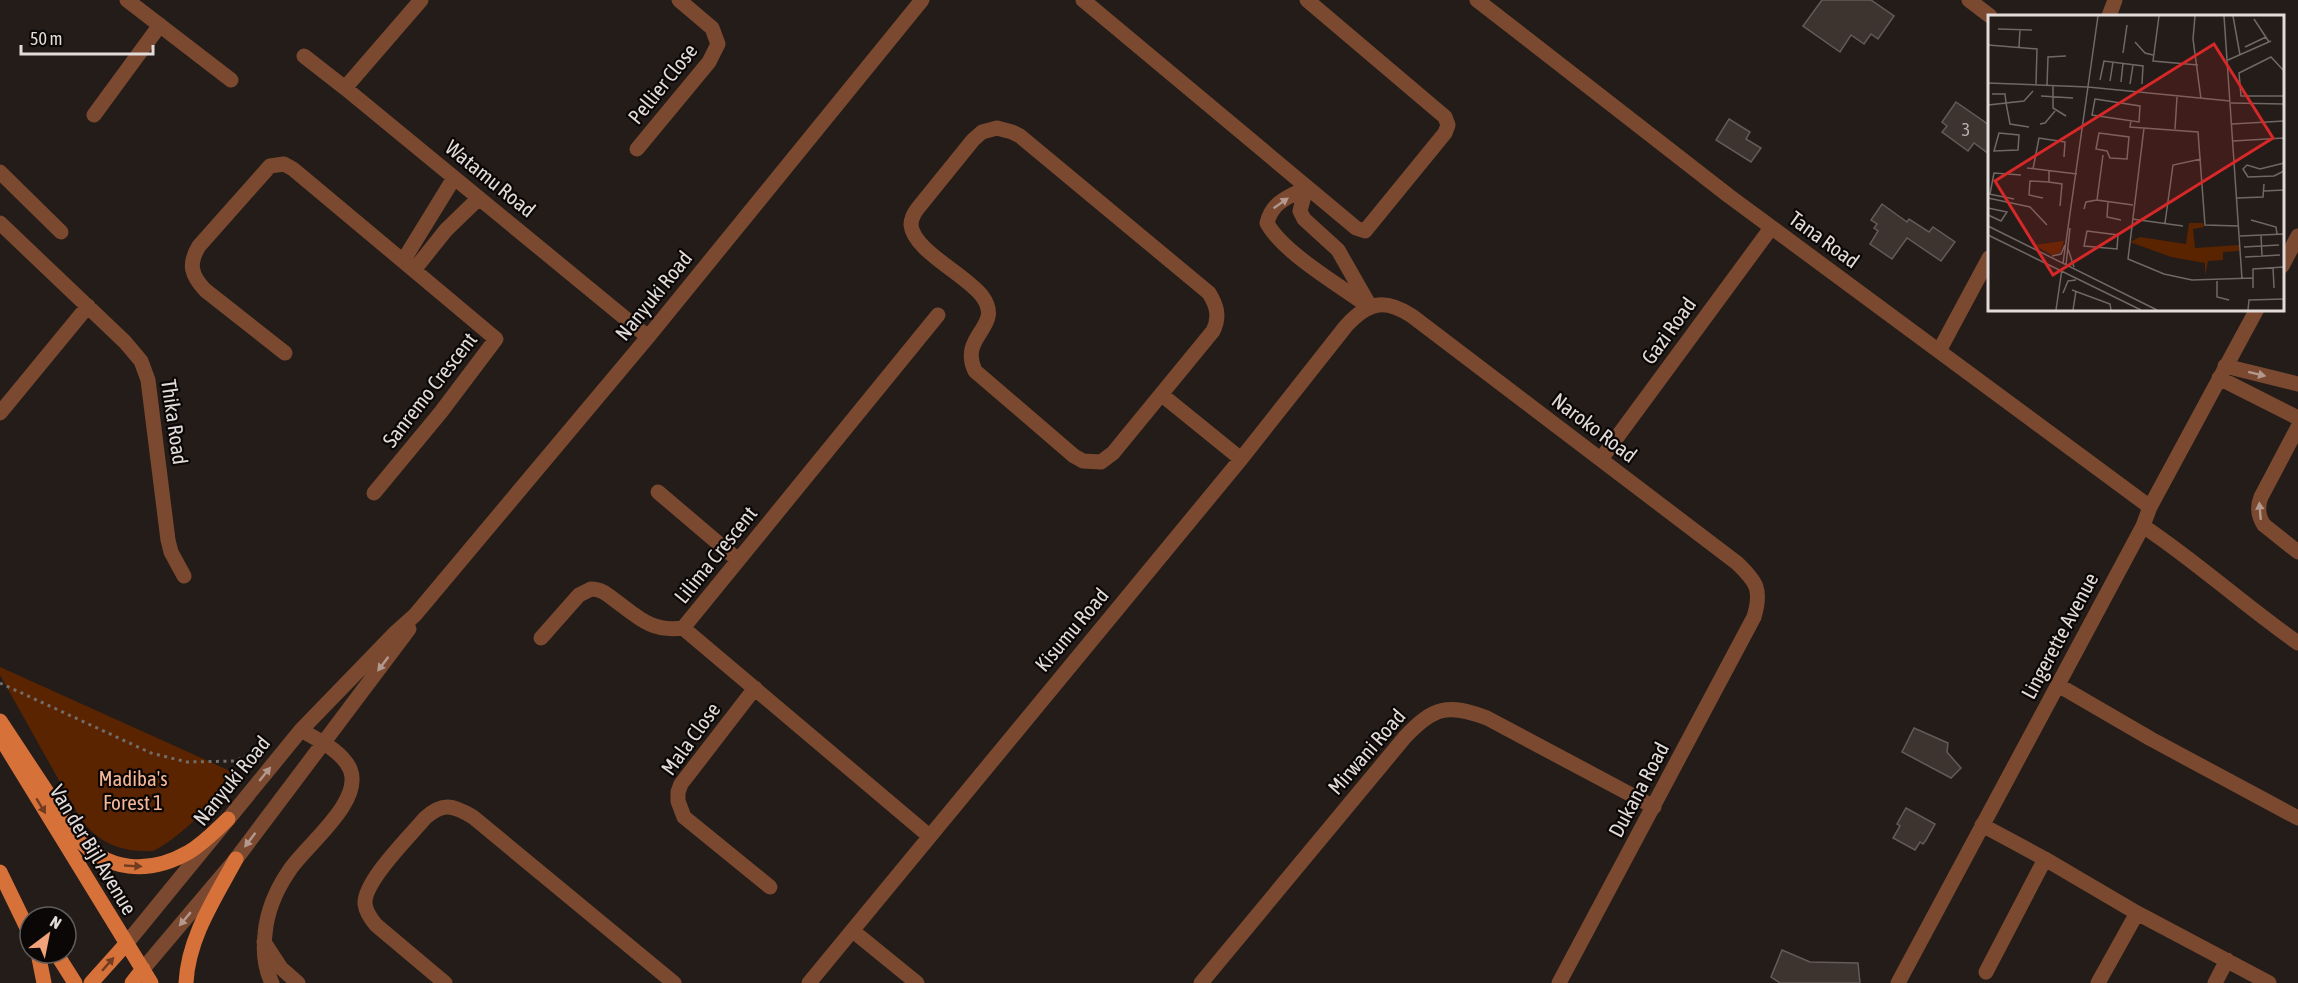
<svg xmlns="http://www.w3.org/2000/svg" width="2298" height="983" font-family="'Asap Condensed',sans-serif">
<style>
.green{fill:#5b2401}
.building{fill:#3d3430;stroke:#645b56;stroke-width:1.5}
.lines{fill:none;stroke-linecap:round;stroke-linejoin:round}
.path{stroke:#736c69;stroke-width:3;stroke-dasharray:3 4.5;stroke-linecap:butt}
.minor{stroke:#7a4930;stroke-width:15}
.major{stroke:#d67139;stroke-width:15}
.oneway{fill:#b3998d}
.oneway2{fill:#703c20}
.labels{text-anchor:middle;stroke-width:4.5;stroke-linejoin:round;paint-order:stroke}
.number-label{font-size:18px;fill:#b8b1af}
.street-label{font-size:21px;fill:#e1dbd9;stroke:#0a0706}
.park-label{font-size:21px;fill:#f5b697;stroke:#0a0706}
.inset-road{fill:none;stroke:#706865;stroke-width:1.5}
.view{fill:#d62828;fill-opacity:0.15;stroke:#d62828;stroke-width:3}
.inset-edge{fill:none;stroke:#e1dbd9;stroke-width:3}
</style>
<rect width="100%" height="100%" fill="#241c18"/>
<!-- green -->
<path class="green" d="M0,667L239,775C215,799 186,833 157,849C153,852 149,851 144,851C116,851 94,839 79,816L0,675Z"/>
<!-- building -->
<path class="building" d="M1822,0H1871L1894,16L1878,39L1871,34L1864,44L1851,35L1840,52L1803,26Z
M1956,102L1989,125V154L1974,143L1968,151L1942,132L1947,126L1942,122Z
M1729,119L1750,132L1746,139L1761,148L1751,162L1716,140Z
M1882,204L1907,222L1909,219L1929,232L1933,227L1955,242L1941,261L1907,238L1892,259L1870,244L1878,231L1874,228L1877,224L1871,220Z
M1914,728L1948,743L1947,752L1961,768L1951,778L1902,752Z
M1906,808L1935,824L1926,840L1923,844L1920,842L1915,850L1893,838L1900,826L1897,824Z
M1782,950L1810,962L1858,963L1860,983H1780L1771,977Z"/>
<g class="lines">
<!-- path -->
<path class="path" d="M0,683L151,753L187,762L235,761L264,748"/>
<!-- minor -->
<path class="minor" d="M127,0L231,80
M1083,0L1356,228L1365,231L1445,133L1448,125L1445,117L1307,0
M1477,0L1729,196L2150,507
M1969,0L1990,16
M2109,16L2115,0
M304,56L345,88L648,337
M345,88L421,0
M94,115L160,25
M997,128L1012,132L1020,136L1209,293C1217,306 1220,317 1213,331L1113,453L1101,462L1083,461L1074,456L975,371C958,335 1005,327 982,296C966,275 913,250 911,225C911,218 914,213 918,208L973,140L982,132Z
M637,149L709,62L718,44L712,28L679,0
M0,172L61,232
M1306,188C1288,197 1272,202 1267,223C1283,253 1341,286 1369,307
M1306,188L1300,211L1304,219L1338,250L1367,301
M0,223L125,342L141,361L148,380L168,540L171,552L184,576
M2282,266L2298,236
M414,270L446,230L479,198
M1939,351L1989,258
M285,353L205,290C191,275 188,264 199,246L270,166L284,164L293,169L403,261
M2225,366L2298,384
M2219,378L2298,418
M1162,395L1241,459
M0,413L88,306
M2298,427L2261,497C2257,507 2258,516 2264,525L2298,552
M1601,459L1771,228
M658,492L738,560
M374,493L441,412L496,339L403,261L454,178
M2143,526C2197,562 2245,606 2298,643
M541,638L579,595L591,589C602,589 608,595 616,601C640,619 652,632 683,628
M2058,685L2151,739L2298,818
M755,688L681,784L678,792V801L684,817L770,887
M1982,825L2045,859L2137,913L2269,983
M928,835L683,628L938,315
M853,931L917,983
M264,942L281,968L298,983
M126,944L301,730L396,632L415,615L648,337L922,0
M143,969L236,859L409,629
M1986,972L2045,859
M272,983C264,967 263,952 265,934C267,911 276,890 289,871C305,846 364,802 350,769C342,751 318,740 301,730
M445,983L376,925C371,919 366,912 365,904C363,882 410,836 425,818C443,802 453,805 473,817L674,983
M809,983L1241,459L1346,326C1368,302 1384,298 1412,316L1737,563C1757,582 1762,590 1754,617L1559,983
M1201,983L1405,737C1433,707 1448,703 1487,718L1654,807
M1898,983L2143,526L2150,507L2257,309
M2098,983L2137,913
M2215,983L2227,960"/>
<!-- major -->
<path class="major" d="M0,721L76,836C106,872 149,875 189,852C204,843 215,831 228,819
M2,740L151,983
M0,872L30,934
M38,953L44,983
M56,953L75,983
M91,983L126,944
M132,983L143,969
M186,983C188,938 215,898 236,859"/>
</g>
<!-- one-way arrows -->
<defs><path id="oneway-solid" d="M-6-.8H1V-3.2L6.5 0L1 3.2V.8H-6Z" transform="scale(1.5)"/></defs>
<g class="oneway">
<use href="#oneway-solid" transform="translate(1281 203) rotate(-35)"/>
<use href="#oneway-solid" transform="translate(2257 374) rotate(14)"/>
<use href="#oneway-solid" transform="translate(2260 511) rotate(-95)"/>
<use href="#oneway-solid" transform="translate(383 664) rotate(127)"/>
<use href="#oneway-solid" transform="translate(265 774) rotate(-51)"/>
<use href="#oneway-solid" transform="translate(250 840) rotate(127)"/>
<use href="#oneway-solid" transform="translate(185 919) rotate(130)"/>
</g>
<g class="oneway2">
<use href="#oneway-solid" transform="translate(41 806) rotate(59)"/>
<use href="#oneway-solid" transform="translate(133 866) rotate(3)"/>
<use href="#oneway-solid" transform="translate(108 964) rotate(-49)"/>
</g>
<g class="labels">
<!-- number labels -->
<g class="number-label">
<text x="1966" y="136">3</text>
</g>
<!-- street labels -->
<g class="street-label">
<text transform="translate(663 84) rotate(-51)" y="7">Pellier Close</text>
<text transform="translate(490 179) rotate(39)" y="7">Watamu Road</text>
<text transform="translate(1824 240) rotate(36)" y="7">Tana Road</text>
<text transform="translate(654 296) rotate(-51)" y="7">Nanyuki Road</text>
<text transform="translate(1669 331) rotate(-54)" y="7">Gazi Road</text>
<text transform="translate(430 390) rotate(-52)" y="7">Sanremo Crescent</text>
<text transform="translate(174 422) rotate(82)" y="7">Thika Road</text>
<text transform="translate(1594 428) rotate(37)" y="7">Naroko Road</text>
<text transform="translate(716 555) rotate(-51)" y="7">Lilima Crescent</text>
<text transform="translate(1072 630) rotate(-50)" y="7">Kisumu Road</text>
<text transform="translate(2060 636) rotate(-62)" y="7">Lingerette Avenue</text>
<text transform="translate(691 739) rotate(-54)" y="7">Mala Close</text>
<text transform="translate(1367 752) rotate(-49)" y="7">Mirwani Road</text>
<text transform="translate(232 781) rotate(-51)" y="7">Nanyuki Road</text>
<text transform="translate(1639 790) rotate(-62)" y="7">Dukana Road</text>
<text transform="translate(93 850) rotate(59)" y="7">Van der Bijl Avenue</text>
</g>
<!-- park labels -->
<g class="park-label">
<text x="133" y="786">Madiba's<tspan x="133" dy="24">Forest 1</tspan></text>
</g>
</g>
<!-- overview -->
<g transform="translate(1988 15)">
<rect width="296" height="296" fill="#241c18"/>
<path d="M201,208H215L216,212L205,214L207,233L251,230V236L235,237V245L220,246L217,261V248L183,242L142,227L152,222L198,229ZM76,226L72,238L64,240L46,230Z" fill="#5b2401"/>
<path class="inset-road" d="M171,1L165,46L210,50M207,1L205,24L213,84M236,1L254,264M245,1L252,40M266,4L281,27M10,14L44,15M147,27L157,38L165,40M0,30L49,34L48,69M31,32L32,14M257,32L278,22M135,38L139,10M240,45L283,26M296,56L283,42L251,58L253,81H296M112,65L116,46L155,51L154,69M122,66L125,47M133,67L135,48M0,68L100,72L242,86M142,69L145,50M59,70L60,42L78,41M65,70V93L78,101M53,81L85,83M107,84L152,91L151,107L104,100ZM243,88L296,89M0,90L18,88L17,79H4M143,106L142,112L210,117L217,210L251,211M52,109L57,108L67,96M244,109L296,106M41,112L22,109L18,88L36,86L45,76M156,113L140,244L176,259L204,265L265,263M187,114L189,82M11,118L31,120L30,135L6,136ZM111,118L141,122L139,144L122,143L119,136L108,134ZM245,126L296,123M115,140L109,185L145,190M296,148L272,154L259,150L255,154L260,162L286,161L296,156M39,153L89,159M45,154L51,123L77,127L76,142M61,156V167L74,169L72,191M276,176L296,175M1,179L26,184M2,179L6,158L33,160M0,183L42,192L59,210M55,183L41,180L42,166L61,167M249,183L275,182L276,169M120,187L119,202L133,205M0,193L19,197L13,206L0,200M96,194L98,187L109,185M144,204L195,211M263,205L288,212L289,219M177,208L185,150L213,144M0,211L169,295M99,216L130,220L129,234L96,231ZM0,220L153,295M273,220L274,241M252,221L296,219M256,232L291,230M80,234L86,252M64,241L73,239L77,230M257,242L292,240M75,248L110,1M78,250L82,213M285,252L286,273M229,266V282L241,285M265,273V254L296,252M84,275L122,289L123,295M75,278L80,266L88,265M68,295L74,254M85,295L88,276M260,295L261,285L296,284"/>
<path class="view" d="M226,29L285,123L65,260L7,166Z"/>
<rect width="296" height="296" class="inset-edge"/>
</g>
<!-- north arrow -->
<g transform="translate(48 935) rotate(32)"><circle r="28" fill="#0a0706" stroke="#605c5a" stroke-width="1.5"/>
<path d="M0-4.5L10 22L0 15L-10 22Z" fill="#f0a27a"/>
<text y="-9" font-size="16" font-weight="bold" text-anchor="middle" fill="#e1dbd9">N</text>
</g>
<!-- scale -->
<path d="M21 45v9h132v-9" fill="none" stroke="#e1dbd9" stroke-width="3"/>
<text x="30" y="45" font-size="18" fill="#e1dbd9" stroke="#0a0706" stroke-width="4.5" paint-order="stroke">50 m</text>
</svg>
